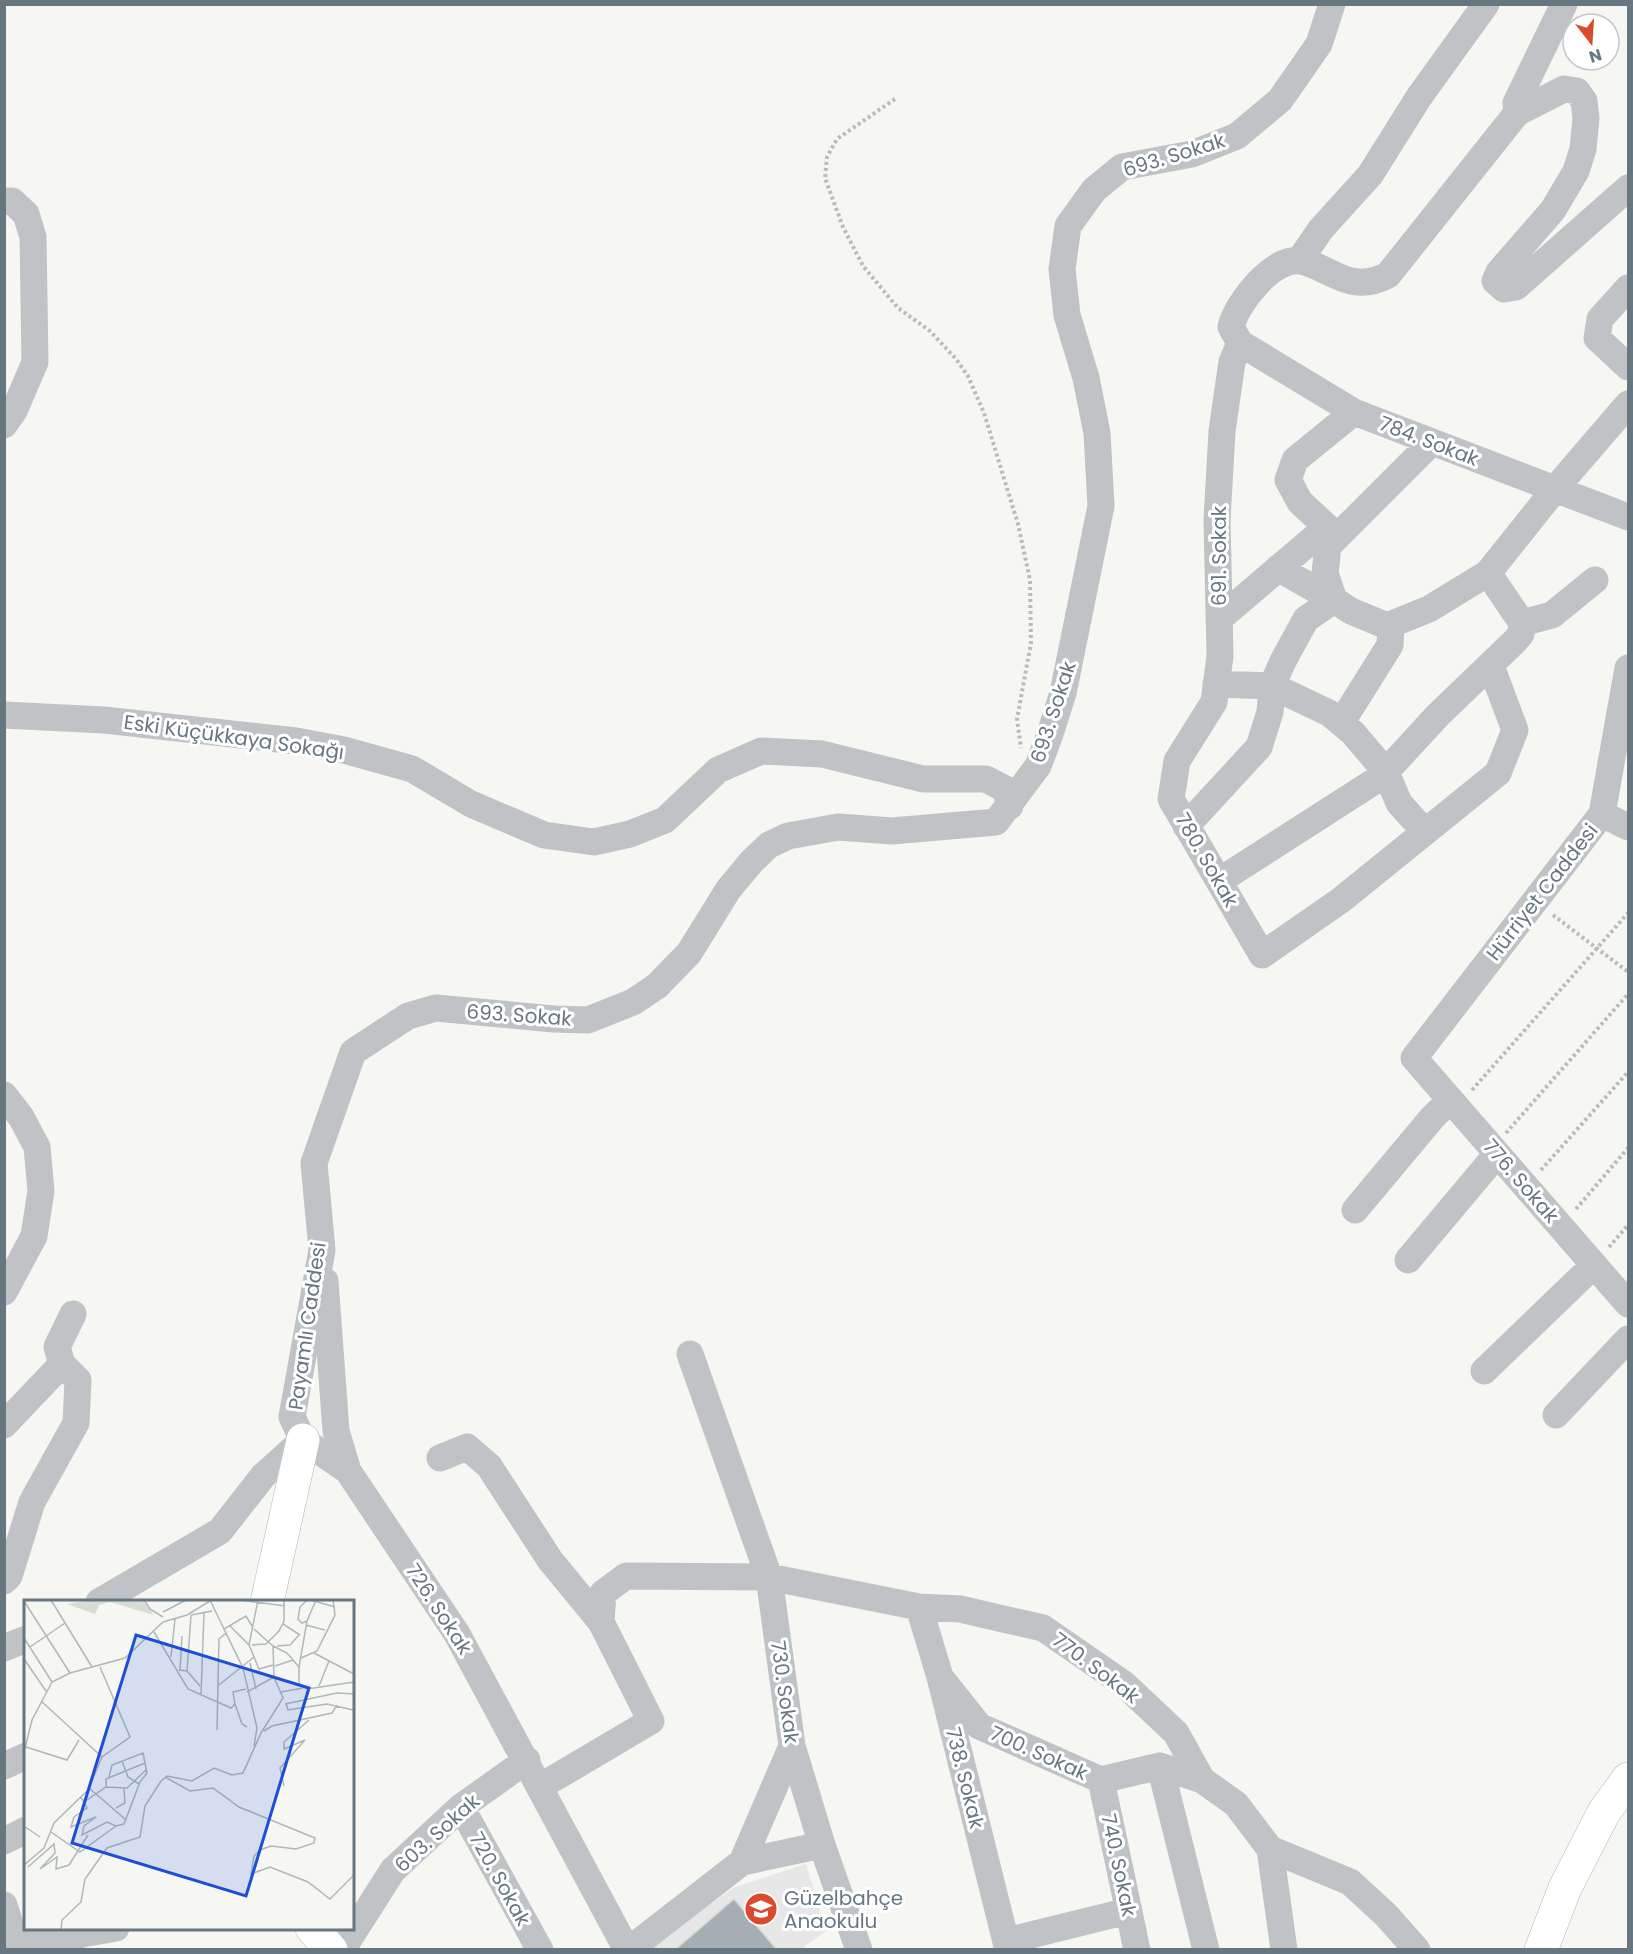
<svg xmlns="http://www.w3.org/2000/svg" width="1633" height="1954" font-family="Poppins,sans-serif">
<style>
.built{fill:#e6e7e6}
.building{fill:#a5aeb3;stroke:#d7d7d5;stroke-width:1.5}
.lines{fill:none;stroke-linecap:round;stroke-linejoin:round}
.major-casing{stroke:#b2b7ba;stroke-width:34}
.path{stroke:#b9bcbe;stroke-width:4;stroke-dasharray:3 3;stroke-linecap:butt}
.minor{stroke:#bfc3c6;stroke-width:27}
.major{stroke:#fff;stroke-width:33}
.labels{text-anchor:middle;stroke-width:6;stroke-linejoin:round;paint-order:stroke}
.street-label{font-size:20px;fill:#667782;stroke:#fff}
.poi-label{font-size:20px;fill:#667782;stroke:#fff;text-anchor:start}
.inset-road{fill:none;stroke:#afb8bb;stroke-width:1.5}
.view{fill:#1d4ed8;fill-opacity:0.15;stroke:#1d4ed8;stroke-width:3}
.inset-edge{fill:none;stroke:#667782;stroke-width:3}
</style>
<rect width="100%" height="100%" fill="#f6f6f2"/>
<!-- built -->
<path class="built" d="M806,1864L826,1931L801,1949L647,1948L735,1887Z"/>
<!-- building -->
<path class="building" d="M734,1899L777,1950H675Z"/>
<g class="lines">
<defs>
<path id="major" d="M267,1602L303,1440
M312,1928L331,1950
M1541,1950L1565,1888L1604,1812L1628,1779"/>
</defs>
<!-- major casing -->
<use href="#major" class="major-casing"/>
<!-- path -->
<path class="path" d="M895,99L837,139L827,157L825,178L843,227L863,266L898,308L930,331L956,359L968,376L984,413L1018,524L1030,580L1031,643L1017,719L1021,748
M1553,915L1628,972
M1472,1090L1628,913
M1506,1133L1628,994
M1541,1170L1628,1072
M1576,1209L1628,1148
M1609,1247L1628,1225"/>
<!-- minor -->
<path class="minor" d="M1517,113L1516,103L1564,4
M1628,188L1516,287L1504,289L1495,281L1499,272L1553,210L1576,171L1583,149L1586,118L1584,101L1577,91L1564,89L1517,113L1388,275C1350,295 1332,268 1301,261C1273,256 1236,304 1231,327L1240,343L1354,412L1628,517
M4,201H12L26,214L33,237L35,362L14,411L4,425
M1299,261L1321,229L1370,175L1419,97L1486,4
M1628,288L1600,319L1597,338L1628,367
M1240,343L1232,362L1222,431L1217,520L1220,656L1214,702L1177,761L1171,799L1262,955L1341,900L1498,773L1515,730L1491,666
M1328,546L1432,442
M1278,568L1334,600
M1334,600L1325,573L1328,546L1327,527L1300,502L1288,480L1295,460L1354,412
M1219,619L1327,527
M1522,623L1552,615L1595,580
M1628,668L1602,814L1414,1058L1628,1304
M1216,684L1272,686L1329,713L1353,733L1386,772L1399,803L1425,832
M4,715L104,720L296,741L344,750L412,769L471,804L544,835L594,842L630,834L665,820L718,770L761,751L822,754L923,779H986L1005,789L1010,806
M1341,723L1390,645L1391,628L1387,626
M1602,814L1628,827
M1186,826L1259,747L1270,712L1272,686L1283,661L1306,619L1334,600L1351,611L1387,626L1429,609L1488,573L1555,489L1628,404
M1219,881L1381,777L1438,715L1515,641L1521,634L1522,623L1488,573
M4,1095L21,1117L37,1147L41,1191L34,1236L4,1292
M1355,1210L1432,1118L1450,1100
M1408,1260L1497,1154
M325,1281L336,1431L348,1471L457,1634L627,1950
M690,1354L769,1577L792,1746L822,1845L859,1950
M62,1364L57,1347L73,1314
M1484,1371L1594,1265
M1556,1415L1628,1339
M4,1425L62,1364L78,1380L76,1423L32,1502L9,1576L4,1581
M440,1458L467,1447L489,1466L550,1560L601,1622
M348,1471L303,1440L292,1417L322,1250L314,1163L353,1052L408,1016L436,1008L554,1019L588,1020L633,1002L657,986L689,953L728,890L752,861L769,845L788,836L838,827L892,831L996,822L1038,766L1050,734L1063,693L1101,506L1097,433L1086,378L1067,315L1062,269L1068,226L1094,190L1122,167L1192,154L1237,136L1280,100L1319,44L1332,4
M99,1602L220,1531L263,1476L303,1440
M919,1607L940,1677L1008,1950
M4,1648L26,1639
M940,1677L979,1726L1101,1780L1160,1766L1202,1780L1236,1804L1270,1849L1350,1882L1386,1915L1417,1950
M4,1766L26,1756
M1160,1766L1206,1950
M1101,1780L1137,1950
M541,1786L651,1721L601,1622L603,1593L626,1576L769,1577L919,1607L960,1609L1043,1628L1124,1684L1176,1733L1202,1780
M461,1807L540,1950
M4,1841L26,1830
M1270,1849L1284,1950
M742,1862L822,1845
M4,1905L15,1940
M54,1939L116,1928
M1006,1941L1128,1911
M4,1946L15,1940L54,1939L71,1950
M342,1950L393,1870L461,1807L527,1760
M629,1950L742,1862L792,1746"/>
<!-- major -->
<use href="#major" class="major"/>
</g>
<!-- icons -->
<defs>
<symbol id="school-disc" viewBox="-11 -11 22 22"><circle r="9.5" fill="#da4b2e" stroke="#fff"/><path d="M0-5L7-2L0 1L-7-2ZM-4 1L0 2.5L4 1V4Q0 6-4 4Z" fill="#fff"/></symbol>
</defs>
<g fill-rule="evenodd">
<use href="#school-disc" x="742" y="1890" width="38" height="38"/>
</g>
<g class="labels">
<!-- street labels -->
<g class="street-label">
<text transform="translate(1174 155) rotate(-17)" y="7">693. Sokak</text>
<text transform="translate(1429 441) rotate(21)" y="7">784. Sokak</text>
<text transform="translate(1219 556) rotate(-90)" y="7">691. Sokak</text>
<text transform="translate(1053 712) rotate(-72)" y="7">693. Sokak</text>
<text transform="translate(234 737) rotate(8)" y="7">Eski Küçükkaya Sokağı</text>
<text transform="translate(1207 860) rotate(60)" y="7">780. Sokak</text>
<text transform="translate(1542 892) rotate(-52)" y="7">Hürriyet Caddesi</text>
<text transform="translate(519 1015) rotate(4)" y="7">693. Sokak</text>
<text transform="translate(1521 1181) rotate(49)" y="7">776. Sokak</text>
<text transform="translate(307 1326) rotate(-82)" y="7">Payamlı Caddesi</text>
<text transform="translate(439 1609) rotate(57)" y="7">726. Sokak</text>
<text transform="translate(1096 1668) rotate(37)" y="7">770. Sokak</text>
<text transform="translate(785 1692) rotate(82)" y="7">730. Sokak</text>
<text transform="translate(1039 1753) rotate(24)" y="7">700. Sokak</text>
<text transform="translate(965 1778) rotate(76)" y="7">738. Sokak</text>
<text transform="translate(437 1833) rotate(-42)" y="7">603. Sokak</text>
<text transform="translate(1119 1865) rotate(78)" y="7">740. Sokak</text>
<text transform="translate(500 1879) rotate(61)" y="7">720. Sokak</text>
</g>
<!-- poi labels -->
<g class="poi-label">
<text x="784" y="1905">Güzelbahçe<tspan x="784" dy="23">Anaokulu</tspan></text>
</g>
</g>
<!-- overview -->
<g transform="translate(24 1600)">
<rect width="330" height="330" fill="#f6f6f2"/>
<path d="M68,0H118L130,15L86,2L75,5L71,14L43,4Z" fill="#d7dcd4"/>
<path class="inset-road" d="M27,0L68,67M120,0L126,9L139,17M186,0L200,29M216,0L261,6M287,0L311,7M0,1L46,73M139,12L162,0M167,15L188,11M283,21L278,23L274,19L276,7L283,0M259,24L276,35M205,25L225,45L235,69L249,65M282,25L301,30M228,26L222,16L200,29L219,68L233,128L230,146M230,29L249,46L250,77L259,98L237,133M130,32L164,89L207,108L211,104L209,92L222,89M0,38L28,82M225,45L234,0M228,45L242,44L255,31L260,21V0M249,46L263,53L275,67M253,46L266,45L275,35M6,47L41,23M290,53L330,74M147,57L151,19M277,58L293,51L311,15L309,0M0,59L22,91M226,63L232,89M251,66L269,60M155,70L163,71L176,86M156,70L158,36M163,71L167,15M195,85L230,57M295,86L305,61M283,89L275,83V67L283,21L292,0M283,89L330,82M223,92L250,77M257,92L279,88M177,95L180,12M17,101L78,157M262,103L264,110L303,104L329,110M211,104L218,124L223,127M261,104L313,93L330,94M193,130L195,39L202,33M240,131L248,126L308,113L313,105M2,147L43,160L55,140M0,152L8,120L28,82L46,73L101,58L139,22L163,15L186,1M98,161L104,177L115,184M141,177L166,191L189,188L215,207L291,238L290,243L272,249L247,246L236,250L230,256L227,274L246,267L284,282L306,299L330,275M260,186L256,168L281,140L260,149V142L285,120M82,187V179L121,163M65,188L101,219M57,197L63,208L50,217L47,227L72,217L60,226L58,235L83,222L92,226L100,224L116,182L123,173L119,153L88,165L85,177M60,202L82,187L103,188L122,170M92,208L101,203L100,189M0,226L16,237M27,232L56,252L92,226M0,265L20,248L30,223L64,190L78,157L106,137L76,67M4,267L30,244L31,253L16,269L33,257L32,269L45,265L64,235M37,330L38,320L57,302L61,279L83,248L116,237L121,206L137,181L143,176L168,181L190,168L208,175L219,173L237,133"/>
<path class="view" d="M112,35L285,88L222,296L48,243Z"/>
<rect width="330" height="330" class="inset-edge"/>
</g>
<!-- border -->
<rect width="1633" height="1954" fill="none" stroke="#667782" stroke-width="12"/>
<!-- north arrow -->
<g transform="translate(1591 42) rotate(163)"><circle r="28" fill="#ffffff" stroke="#c2c9cd" stroke-width="1.5"/>
<path d="M0-4.5L10 22L0 15L-10 22Z" fill="#da4b2e"/>
<text y="-9" font-size="16" font-weight="bold" text-anchor="middle" fill="#667782">N</text>
</g>
</svg>
